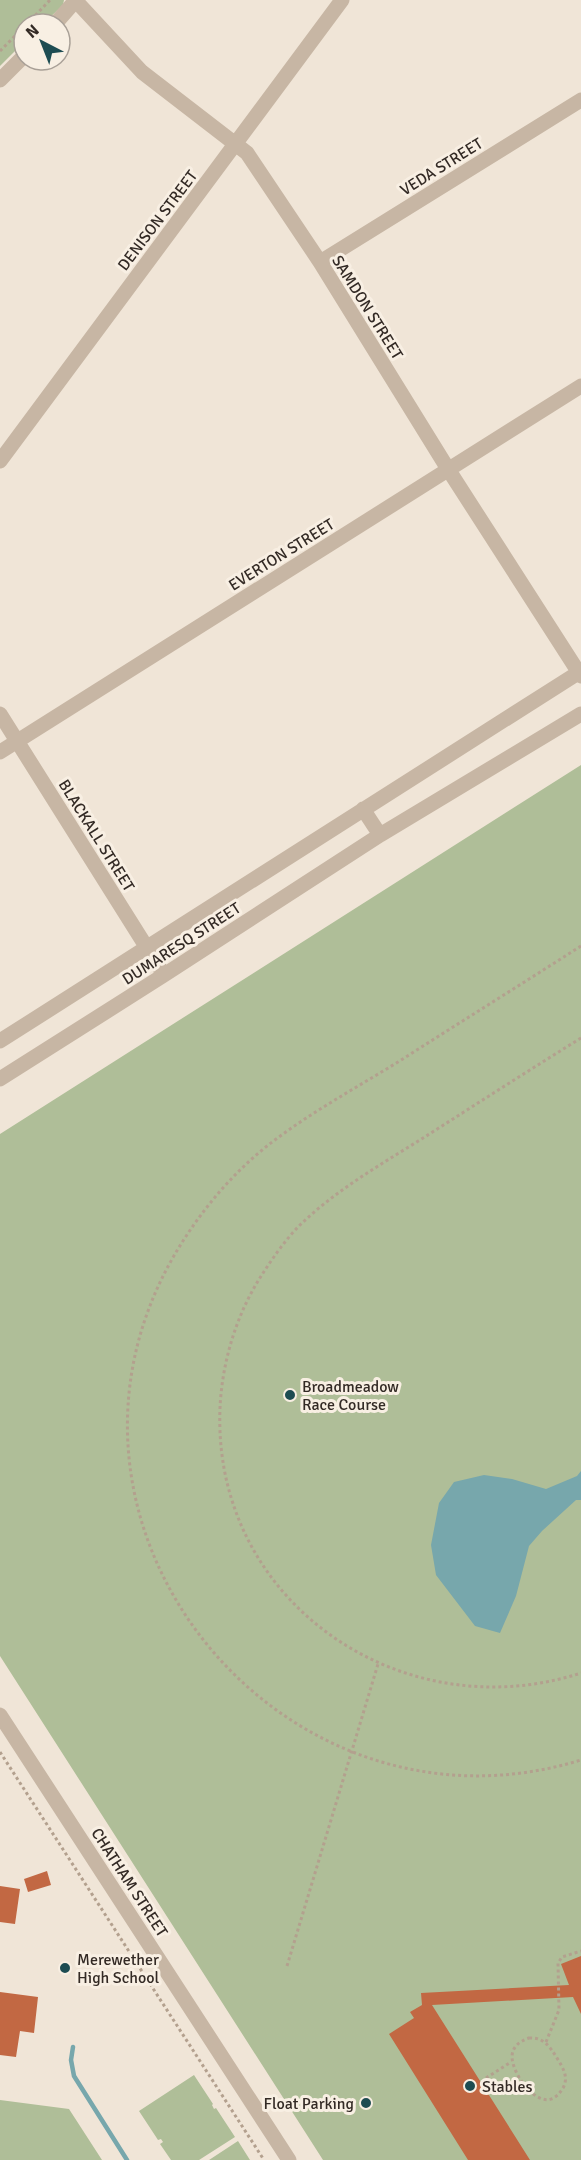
<svg xmlns="http://www.w3.org/2000/svg" width="581" height="2160" font-family="Signika,sans-serif">
<style>
.green{fill:#afbe98}
.water{fill:#77a7ac}
.lines{fill:none;stroke-linecap:round;stroke-linejoin:round}
.stream{stroke:#77a7ac;stroke-width:4.5}
.building{fill:#c26843}
.path{stroke:#b3a08e;stroke-width:3;stroke-dasharray:3 3;stroke-linecap:butt}
.minor{stroke:#c7b6a4;stroke-width:15}
.poi-dot{fill:#1d4c52;stroke:#f8efe3;stroke-width:2}
.labels{text-anchor:middle;stroke-width:6;stroke-linejoin:round;paint-order:stroke}
.street-label{font-size:16px;fill:#332a25;stroke:#f8efe3}
.poi-label{font-size:16px;fill:#332a25;stroke:#f8efe3;text-anchor:start}
</style>
<rect width="100%" height="100%" fill="#f0e5d7"/>
<!-- green -->
<path class="green" d="M0,0H64L63,5L43,24H24V42L0,66Z
M581,765V2160H323L0,1656V1134Z
M194,2075L213,2104L212,2105L214,2109L216,2108L235,2137L199,2160H171L160,2144L163,2142L161,2139L158,2140L139,2111Z
M0,2100L69,2109L102,2160H0Z
M238,2141L250,2160H209Z"/>
<!-- water -->
<path class="water" d="M581,1471V1500H576L542,1531L529,1546L516,1596L500,1633L475,1626L436,1575L431,1545L439,1503L454,1482L484,1475L512,1479L546,1489L577,1476Z"/>
<g class="lines">
<!-- stream -->
<path class="stream" d="M73,2047L71,2060L74,2076L127,2160"/>
</g>
<!-- building -->
<path class="building" d="M47,1871L51,1885L28,1892L24,1879Z
M0,1886L20,1889L15,1924L0,1922Z
M581,1956V2014L573,1997L432,2005L530,2160H468L389,2034L414,2018L410,2012L422,2005L421,1993L569,1985L561,1964Z
M0,1992L38,1997L34,2033L20,2031L16,2057L0,2055Z"/>
<g class="lines">
<!-- path -->
<path class="path" d="M27,24L50,0
M0,51L24,27
M581,946C520,985 459,1023 398,1062C359,1086 319,1108 283,1134C239,1165 202,1208 175,1254C16,1526 282,1852 581,1760
M581,1038C531,1069 481,1101 431,1133C387,1161 338,1188 300,1225C284,1241 270,1262 258,1281C235,1319 222,1364 220,1408C212,1602 402,1731 581,1673
M0,1752L264,2160
M287,1966L378,1664
M529,2038C544,2037 550,2047 557,2058C563,2068 569,2077 563,2088C549,2112 530,2094 520,2079C510,2062 506,2046 529,2038Z
M546,2042L559,2010L558,1963L562,1957L581,1951
M486,2078L511,2062"/>
<!-- minor -->
<path class="minor" d="M75,0L142,72L247,153L320,262L448,469L581,676
M55,24L76,0
M0,80L24,56
M320,262L581,100
M0,461L342,0
M0,714L164,975
M0,752L581,386
M363,809L380,835
M0,1041L581,671
M0,1079L164,975L380,835L581,714
M0,1715L289,2160"/>
</g>
<!-- markers -->
<g class="poi-dot">
<circle cx="290" cy="1395" r="6"/>
<circle cx="65" cy="1968" r="6"/>
<circle cx="470" cy="2086" r="6"/>
<circle cx="366" cy="2103" r="6"/>
</g>
<g class="labels">
<!-- street labels -->
<g class="street-label">
<text transform="translate(441 166) rotate(-32)" y="6">VEDA STREET</text>
<text transform="translate(157 220) rotate(-53)" y="6">DENISON STREET</text>
<text transform="translate(368 307) rotate(58)" y="6">SAMDON STREET</text>
<text transform="translate(281 554) rotate(-32)" y="6">EVERTON STREET</text>
<text transform="translate(97 835) rotate(58)" y="6">BLACKALL STREET</text>
<text transform="translate(181 943) rotate(-33)" y="6">DUMARESQ STREET</text>
<text transform="translate(130 1882) rotate(57)" y="6">CHATHAM STREET</text>
</g>
<!-- poi labels -->
<g class="poi-label">
<text x="302" y="1392">Broadmeadow<tspan x="302" dy="18">Race Course</tspan></text>
<text x="77" y="1965">Merewether<tspan x="77" dy="18">High School</tspan></text>
<text x="482" y="2092">Stables</text>
<text x="354" y="2109" text-anchor="end">Float Parking</text>
</g>
</g>
<!-- north arrow -->
<g transform="translate(42 42) rotate(318)"><circle r="28" fill="#f8efe3" stroke="#a9a097" stroke-width="1.5"/>
<path d="M0-4.5L10 22L0 15L-10 22Z" fill="#1d4c52"/>
<text y="-9" font-size="16" font-weight="bold" text-anchor="middle" fill="#332a25">N</text>
</g>
</svg>
